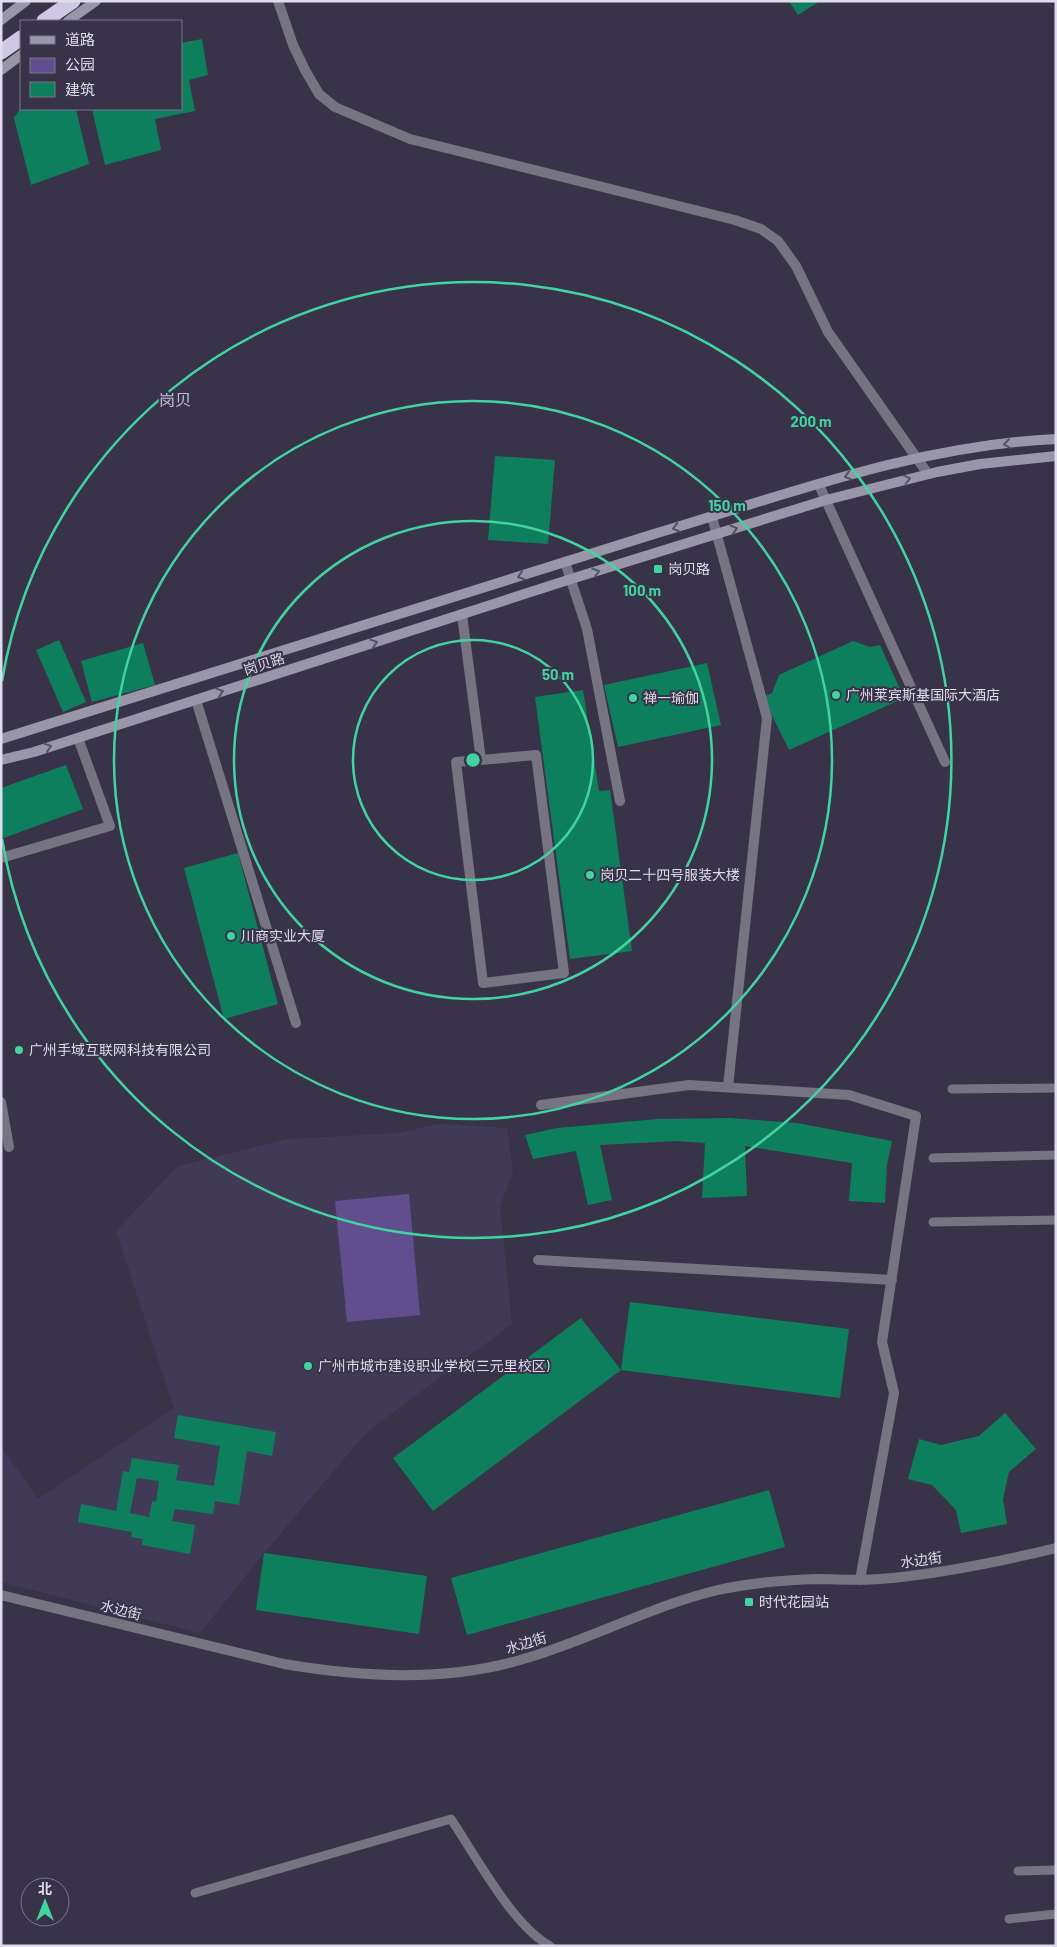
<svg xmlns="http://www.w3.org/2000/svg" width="1057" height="1947" font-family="Barlow,'Noto Sans SC',sans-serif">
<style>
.built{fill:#413a57}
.green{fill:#604e8f}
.building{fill:#0e7f5c;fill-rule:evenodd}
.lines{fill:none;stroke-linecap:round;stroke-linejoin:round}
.lane{stroke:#767480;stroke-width:9}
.street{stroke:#767480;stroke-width:10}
.secondary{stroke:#9a96a9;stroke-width:10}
.highway{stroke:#cec8e4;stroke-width:15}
.oneway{stroke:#555166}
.ring{fill:none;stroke:#42d4a0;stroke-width:2.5}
.poi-dot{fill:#42d4a0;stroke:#383349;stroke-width:2}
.labels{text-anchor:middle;stroke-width:4;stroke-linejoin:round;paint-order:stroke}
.poi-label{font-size:14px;fill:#dfdceb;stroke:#383349;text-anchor:start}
.street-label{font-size:14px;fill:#dfdceb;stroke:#383349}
.quarter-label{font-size:16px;fill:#c5bfdc;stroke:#383349}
.centre{fill:#42d4a0;stroke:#383349;stroke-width:2.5}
.ring-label{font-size:15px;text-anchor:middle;font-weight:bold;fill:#42d4a0;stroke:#383349;stroke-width:4;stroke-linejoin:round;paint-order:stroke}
</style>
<rect width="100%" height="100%" fill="#383349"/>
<!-- built -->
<path class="built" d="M438,1124L507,1128L513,1171L500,1207L512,1324L367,1432L264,1553L200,1633L1,1582V1446L38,1499L174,1408L116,1231L178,1166L287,1139L399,1133Z"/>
<!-- green -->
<path class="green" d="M409,1194L420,1315L347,1322L335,1201Z"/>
<!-- building -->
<path class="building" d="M789,1H820L798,15Z
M202,39L208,75L189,80L195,111L155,119L161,150L105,165L92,109H181V43Z
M20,109H76L89,164L31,185L14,118Z
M495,456L555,460L548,544L488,540Z
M59,640L86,702L63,712L36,650Z
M853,641L870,647L880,645L904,698L789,750L763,697L772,693L779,675Z
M143,643L155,685L92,702L81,661Z
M707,663L721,725L618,747L604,685Z
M583,690L599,791L610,790L632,951L570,959L535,697Z
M66,765L83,809L1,839V788Z
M238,853L278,1004L224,1019L184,868Z
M730,1118L797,1123L892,1141L887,1165L885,1203L849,1201L852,1163L745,1146L747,1196L702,1198L705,1143L676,1141L600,1145L612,1200L588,1205L576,1151L533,1159L525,1135L557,1128L658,1119Z
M630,1302L849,1329L840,1398L621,1370Z
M581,1318L621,1370L433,1511L393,1458Z
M1005,1413L1036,1449L1009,1472L1003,1499L1007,1524L961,1533L956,1510L932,1485L908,1479L919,1439L941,1445L979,1436Z
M178,1415L276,1432L272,1456L247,1451L239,1505L215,1501L213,1514L175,1509L172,1521L195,1525L190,1554L142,1545L143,1539L131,1537L132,1532L78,1522L81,1504L116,1511L123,1471L129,1472L132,1458L179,1465L176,1480L214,1486L220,1446L174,1438ZM137,1478L159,1481L156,1502L152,1501L149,1517L130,1513Z
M769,1490L785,1547L467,1635L451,1578Z
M264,1553L427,1576L419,1634L256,1610Z"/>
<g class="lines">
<!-- lane -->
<path class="lane" d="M952,1089L1056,1088
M933,1158L1056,1155
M933,1222L1056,1220
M1018,1871L1056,1870
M195,1893L451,1819C476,1856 512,1925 550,1946
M1009,1919L1056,1914"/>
<!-- street -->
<path class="street" d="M278,1L293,45L305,70L319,94L335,107L410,139L735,220L761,229L778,241L796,266L828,332L928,474
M819,485L945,762
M712,517L767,718L728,1087
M565,562L587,629L620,801
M462,615L481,760L536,755L564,973L483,983L456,762L481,760
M196,700L296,1023
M1,858L110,826L78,738
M1,1102L9,1147
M541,1105L689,1085L849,1095L916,1116L882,1342L894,1393L860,1580
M538,1260L892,1280
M1,1595L284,1664C362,1677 444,1682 520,1660C588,1641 650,1606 718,1590C750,1583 784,1580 817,1579C838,1579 859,1581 880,1579C939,1574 998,1562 1056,1548"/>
<!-- secondary -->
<path class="secondary" d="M1,20L26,1
M68,21L96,1
M1,70L21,55
M1,739C219,672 436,601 654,534C785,495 918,445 1056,439
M1,760L34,752L571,579L826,500L937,472L980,464L1056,456"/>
<!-- highway -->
<path class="highway" d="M44,21L73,1
M1,52L21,38"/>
</g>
<!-- one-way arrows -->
<defs><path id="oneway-chevron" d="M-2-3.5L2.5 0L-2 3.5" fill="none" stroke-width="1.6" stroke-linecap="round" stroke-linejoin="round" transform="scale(1.25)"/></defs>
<g class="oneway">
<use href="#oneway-chevron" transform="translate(1007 444) rotate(172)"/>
<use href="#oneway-chevron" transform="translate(848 476) rotate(164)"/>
<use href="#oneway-chevron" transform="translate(907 479) rotate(-13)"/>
<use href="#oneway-chevron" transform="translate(676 528) rotate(163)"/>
<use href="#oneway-chevron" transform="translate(734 529) rotate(-17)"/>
<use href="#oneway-chevron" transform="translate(596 572) rotate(-17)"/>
<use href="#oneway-chevron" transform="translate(521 576) rotate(162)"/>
<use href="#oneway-chevron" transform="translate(374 643) rotate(-18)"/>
<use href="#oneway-chevron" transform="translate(220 692) rotate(-18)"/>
<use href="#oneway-chevron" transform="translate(48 747) rotate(-18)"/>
</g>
<!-- distance rings -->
<g class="ring">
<circle cx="473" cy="760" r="120"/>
<circle cx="473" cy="760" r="239"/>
<circle cx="473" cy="760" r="359"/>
<path d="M2 681A478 478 0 1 1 2 839"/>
</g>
<!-- markers -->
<g class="poi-dot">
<rect x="653" y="564" width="10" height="10" rx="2.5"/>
<circle cx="836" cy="695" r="5"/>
<circle cx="633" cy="698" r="5"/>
<circle cx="590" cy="875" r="5"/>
<circle cx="231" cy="936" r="5"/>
<circle cx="19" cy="1050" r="5"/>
<circle cx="308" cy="1366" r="5"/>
<rect x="744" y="1597" width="10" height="10" rx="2.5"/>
</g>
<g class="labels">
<!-- poi labels -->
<g class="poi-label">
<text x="668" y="574">岗贝路</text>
<text x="846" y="700">广州莱宾斯基国际大酒店</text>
<text x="643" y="703">禅一瑜伽</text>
<text x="600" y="880">岗贝二十四号服装大楼</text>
<text x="241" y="941">川商实业大厦</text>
<text x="29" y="1055">广州手域互联网科技有限公司</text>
<text x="318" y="1371">广州市城市建设职业学校(三元里校区)</text>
<text x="759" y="1607">时代花园站</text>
</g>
<!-- street labels -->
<g class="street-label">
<text transform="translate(264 664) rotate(-18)" y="5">岗贝路</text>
<text transform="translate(921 1560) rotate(-8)" y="5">水边街</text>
<text transform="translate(121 1610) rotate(14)" y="5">水边街</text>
<text transform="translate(526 1643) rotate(-17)" y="5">水边街</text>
</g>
<!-- quarter labels -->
<g class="quarter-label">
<text x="175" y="406">岗贝</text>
</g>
</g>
<circle cx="473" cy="760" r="8" class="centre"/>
<g class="ring-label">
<text x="811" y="427">200 m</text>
<text x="727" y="511">150 m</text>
<text x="642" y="596">100 m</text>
<text x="558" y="680">50 m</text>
</g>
<!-- border -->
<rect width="1057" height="1947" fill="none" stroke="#dfdceb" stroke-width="5"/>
<!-- legend -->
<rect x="20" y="20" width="162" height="90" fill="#383349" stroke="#7b778a"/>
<rect x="30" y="36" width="25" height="8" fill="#9a96a9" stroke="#7b778a"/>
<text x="65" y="45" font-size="15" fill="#dfdceb">道路</text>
<rect x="30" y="58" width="25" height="15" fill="#604e8f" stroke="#7b778a"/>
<text x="65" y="70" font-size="15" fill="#dfdceb">公园</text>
<rect x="30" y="82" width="25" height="15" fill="#0e7f5c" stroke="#7b778a"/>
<text x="65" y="95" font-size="15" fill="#dfdceb">建筑</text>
<!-- north arrow -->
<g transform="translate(45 1902)"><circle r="24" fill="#383349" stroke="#7b778a"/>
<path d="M0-4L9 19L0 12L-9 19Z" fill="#42d4a0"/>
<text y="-8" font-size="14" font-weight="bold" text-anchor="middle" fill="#dfdceb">北</text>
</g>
</svg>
